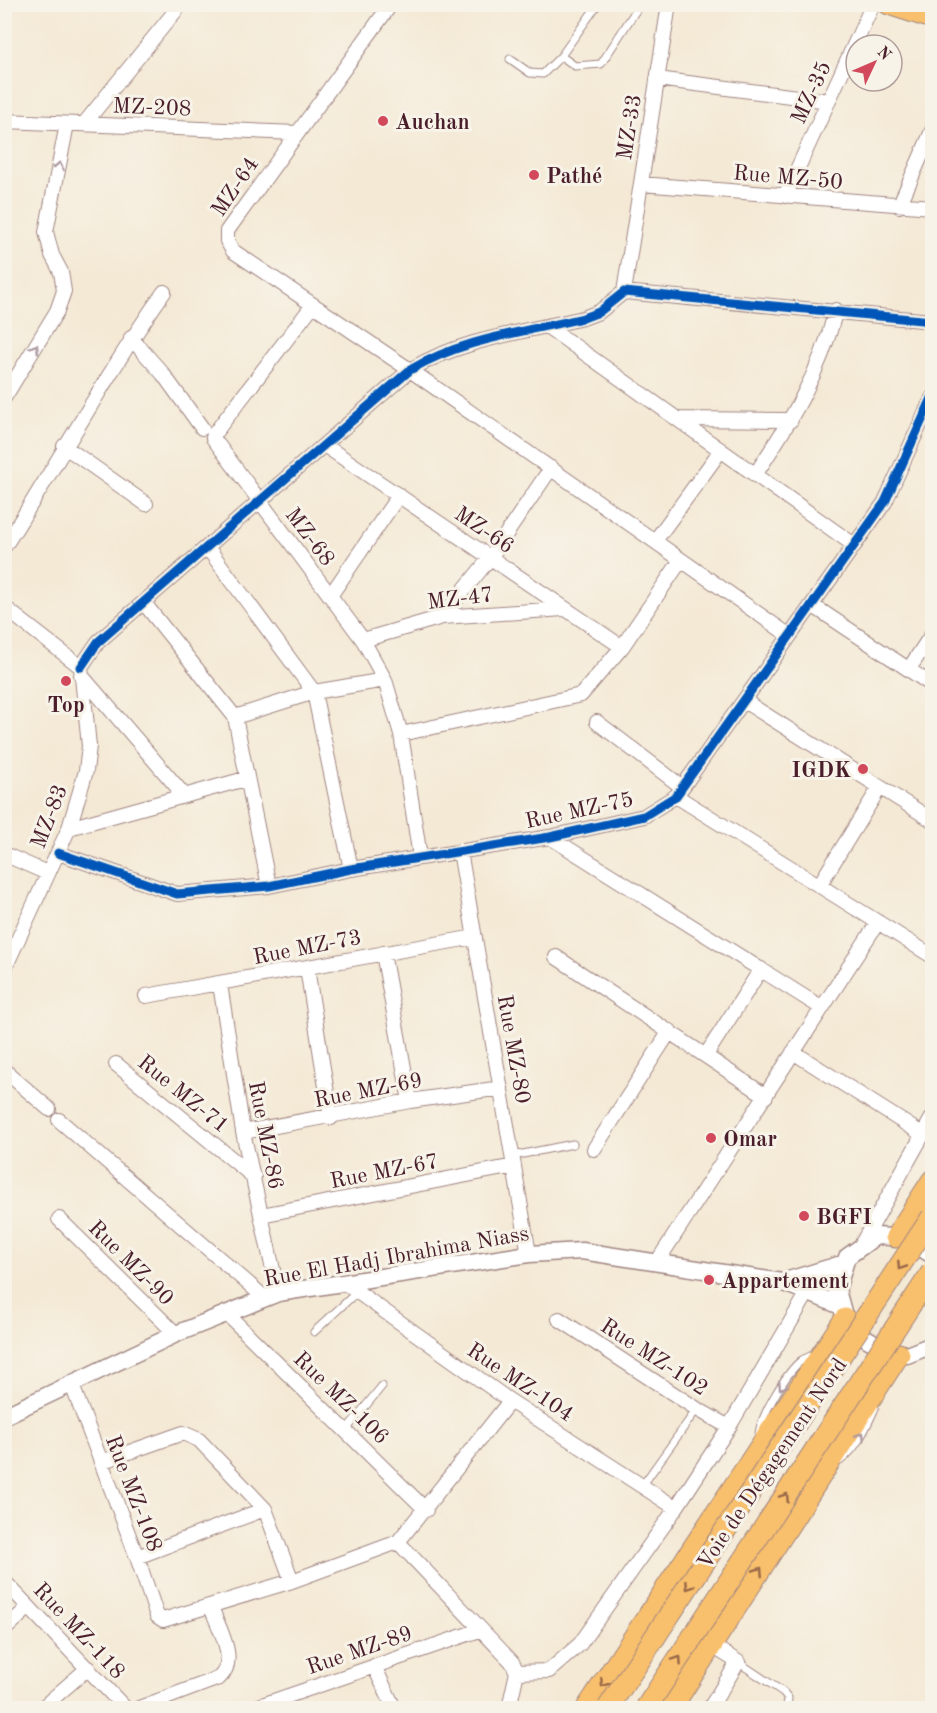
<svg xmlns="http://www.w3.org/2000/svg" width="937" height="1713" font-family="'Old Standard TT',serif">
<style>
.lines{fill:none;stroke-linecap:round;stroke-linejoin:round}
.service-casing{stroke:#9f8480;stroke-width:9}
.minor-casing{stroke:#9f8480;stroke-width:16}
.tertiary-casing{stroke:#9f8480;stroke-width:19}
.primary-casing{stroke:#9f8480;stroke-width:23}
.trunk-casing{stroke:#9f8480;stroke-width:23}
.service{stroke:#fff;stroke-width:7}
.minor{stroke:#fff;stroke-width:14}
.tertiary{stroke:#fff;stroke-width:16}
.primary{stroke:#f8bf6c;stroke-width:21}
.trunk{stroke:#f8bf6c;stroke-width:21}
.trunk-bridge-casing{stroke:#9f8480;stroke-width:23;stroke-linecap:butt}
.trunk-bridge{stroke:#f8bf6c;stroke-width:21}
.cycleway-casing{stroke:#f7f3e8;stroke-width:13}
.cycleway{stroke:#0057b8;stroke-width:9}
.oneway{stroke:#ae9aa0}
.oneway2{stroke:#986748}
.poi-dot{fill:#d1495b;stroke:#f7f3e8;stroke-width:2}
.labels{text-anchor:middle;stroke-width:6;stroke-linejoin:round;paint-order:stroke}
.street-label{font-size:22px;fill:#4a1f2b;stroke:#f7f3e8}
.poi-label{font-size:22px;font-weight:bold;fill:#4a1f2b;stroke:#f7f3e8;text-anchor:start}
</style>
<rect width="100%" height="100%" fill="#f7f3e8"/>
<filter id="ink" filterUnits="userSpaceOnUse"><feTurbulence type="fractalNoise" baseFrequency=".0167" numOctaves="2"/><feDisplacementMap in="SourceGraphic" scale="12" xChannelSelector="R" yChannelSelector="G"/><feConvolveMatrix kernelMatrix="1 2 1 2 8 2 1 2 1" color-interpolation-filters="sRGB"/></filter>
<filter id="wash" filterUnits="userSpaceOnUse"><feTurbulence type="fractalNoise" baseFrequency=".008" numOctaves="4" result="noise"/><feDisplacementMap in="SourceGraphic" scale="24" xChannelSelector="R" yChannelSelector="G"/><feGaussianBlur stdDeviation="1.35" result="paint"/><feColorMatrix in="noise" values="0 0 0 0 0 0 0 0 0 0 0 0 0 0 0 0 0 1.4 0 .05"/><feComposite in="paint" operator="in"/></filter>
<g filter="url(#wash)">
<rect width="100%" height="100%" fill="#f4e9d5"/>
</g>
<g filter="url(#ink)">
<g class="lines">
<defs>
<path id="service" d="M561,56L575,66L601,64L640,4
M510,59L530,73L543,74L561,56L598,4
M513,1156L573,1144
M314,1332L358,1291
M346,1430L382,1386
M759,1438C757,1421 787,1371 802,1360C806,1358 811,1356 815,1354
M840,1461C858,1447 866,1428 875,1408
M642,1486L697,1409
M738,1662L783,1692L788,1698L787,1708"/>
<path id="minor" d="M391,4L227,231V241L233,251L410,370L790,636
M657,79L829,101
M4,121L297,133
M84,124L181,4
M641,184L932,207
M785,196L873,4
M899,206L932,131
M624,292L669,4
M313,305L214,434L213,438L363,640L385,680L401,734L420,857
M548,327L854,545
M131,338L163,374L202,428
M4,398L57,311L64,291L61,272L52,255L46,232L67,124
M677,419L791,420
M324,445L622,647
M64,446L146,504
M755,475C792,419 819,375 836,310
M655,541L721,450
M4,547C59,462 106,374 164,292
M207,547L314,692L351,869
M330,596L399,495
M144,603L235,717L269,886
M812,605L932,685
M4,607L81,667
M442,617L490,558L551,468
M363,640L442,617L564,609
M81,667L98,642L410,370C461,339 525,332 583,318L599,312L624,292L932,321
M909,669L932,634
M81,675L184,795
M744,701L932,820
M235,717L314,692L385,680
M597,722L682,787
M401,734L581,695L622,647L681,560
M676,796L932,956
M69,828L245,779
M550,837L822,1008
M460,851L529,1254
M58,853L177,894L269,886L351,869L550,837L644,816L676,796L885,502L932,398
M4,854L47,873
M820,884L880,787
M383,953L410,1101
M556,957L766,1096
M307,968L331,1118
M4,970L69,828L86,771L89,746L81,667
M220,984L243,1132L278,1293
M146,996L475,937
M793,1052L922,1134
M706,1055L761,969
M116,1064L254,1177
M4,1070L49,1109
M59,1120L265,1298
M243,1132L410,1101L501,1088
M594,1149L670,1031
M261,1215L514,1166
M59,1219L176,1334
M860,1247L932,1118
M657,1262L878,922
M345,1283L510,1401L676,1508
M228,1315L426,1510
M559,1319L697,1409L729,1427
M72,1385L137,1557L157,1616L163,1620L292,1581L398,1542L510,1401
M101,1462L183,1433L199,1440L265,1509L292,1581
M398,1542L512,1662L517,1672L509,1708
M137,1557L265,1509
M4,1581L125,1708
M4,1630L29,1607
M374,1666L394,1708
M517,1672L549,1671L580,1644L676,1508L729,1427L807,1294
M42,1708L88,1668
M139,1708L219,1678C239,1660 219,1629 211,1607
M253,1708L480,1630
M710,1708L738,1662L711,1645"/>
<path id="tertiary" d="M932,1255L905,1238L876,1236L847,1257L837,1290L845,1319L854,1331L891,1353L907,1355L932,1345
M782,1282L845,1263
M4,1416L176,1334L278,1293L529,1254L582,1251L782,1282L841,1306"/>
<path id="primary" d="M889,4L932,18"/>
<path id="trunk" d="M896,1237L932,1181
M587,1708L845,1319
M671,1708L899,1354"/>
</defs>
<!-- service casing -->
<use href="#service" class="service-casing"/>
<!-- minor casing -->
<use href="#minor" class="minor-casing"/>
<!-- tertiary casing -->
<use href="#tertiary" class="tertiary-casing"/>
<!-- primary casing -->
<use href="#primary" class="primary-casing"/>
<!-- trunk casing -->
<use href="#trunk" class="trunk-casing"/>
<!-- service -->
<use href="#service" class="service"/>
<!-- minor -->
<use href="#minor" class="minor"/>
<!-- tertiary -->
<use href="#tertiary" class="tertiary"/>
<!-- primary -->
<use href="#primary" class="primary"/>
<!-- trunk -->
<use href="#trunk" class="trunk"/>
<defs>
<path id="trunk-bridge" d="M608,1708L932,1217
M646,1708L932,1272"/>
</defs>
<!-- trunk-bridge casing -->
<use href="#trunk-bridge" class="trunk-bridge-casing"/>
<!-- trunk-bridge -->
<use href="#trunk-bridge" class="trunk-bridge"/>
<defs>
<path id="cycleway" d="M81,667L98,642L410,370C461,339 525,332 583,318L599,312L624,292L932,321
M58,853L177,894L269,886L351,869L550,837L644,816L676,796L885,502L932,398"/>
</defs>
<!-- cycleway casing -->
<use href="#cycleway" class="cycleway-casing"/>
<!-- cycleway -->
<use href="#cycleway" class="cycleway"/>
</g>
<!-- one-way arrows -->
<defs><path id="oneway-chevron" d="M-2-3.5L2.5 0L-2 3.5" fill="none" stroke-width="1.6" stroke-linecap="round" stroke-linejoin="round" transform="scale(1.5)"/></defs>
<g class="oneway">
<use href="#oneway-chevron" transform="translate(59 166) rotate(-79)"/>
<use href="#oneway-chevron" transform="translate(35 348) rotate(-59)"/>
<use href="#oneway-chevron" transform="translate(782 1386) rotate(122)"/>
<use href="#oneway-chevron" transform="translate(861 1436) rotate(-58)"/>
</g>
<g class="oneway2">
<use href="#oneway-chevron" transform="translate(901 1266) rotate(123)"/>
<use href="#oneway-chevron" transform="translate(785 1497) rotate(-57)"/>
<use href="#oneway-chevron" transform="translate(759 1571) rotate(-57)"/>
<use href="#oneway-chevron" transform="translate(689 1586) rotate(124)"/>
<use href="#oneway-chevron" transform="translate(678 1660) rotate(-56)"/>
<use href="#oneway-chevron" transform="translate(604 1683) rotate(123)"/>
</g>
</g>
<!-- markers -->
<g class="poi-dot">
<circle cx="383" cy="121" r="6"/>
<circle cx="534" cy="175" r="6"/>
<circle cx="66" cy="681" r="6"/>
<circle cx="863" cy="769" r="6"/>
<circle cx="711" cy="1138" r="6"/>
<circle cx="804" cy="1216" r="6"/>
<circle cx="709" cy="1280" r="6"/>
</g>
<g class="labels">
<!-- street labels -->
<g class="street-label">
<text transform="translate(810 92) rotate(-65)" y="8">MZ-35</text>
<text transform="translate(152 106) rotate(2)" y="8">MZ-208</text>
<text transform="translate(628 127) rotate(-81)" y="8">MZ-33</text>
<text transform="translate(788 176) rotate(5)" y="8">Rue MZ-50</text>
<text transform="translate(234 186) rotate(-56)" y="8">MZ-64</text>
<text transform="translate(485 529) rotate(34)" y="8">MZ-66</text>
<text transform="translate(311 536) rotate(53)" y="8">MZ-68</text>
<text transform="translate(460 597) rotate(-7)" y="8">MZ-47</text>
<text transform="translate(579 809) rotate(-12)" y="8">Rue MZ-75</text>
<text transform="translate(48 816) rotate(-69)" y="8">MZ-83</text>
<text transform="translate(307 946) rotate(-11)" y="8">Rue MZ-73</text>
<text transform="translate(515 1049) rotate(80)" y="8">Rue MZ-80</text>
<text transform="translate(368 1089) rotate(-11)" y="8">Rue MZ-69</text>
<text transform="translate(184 1093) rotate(39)" y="8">Rue MZ-71</text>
<text transform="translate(267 1135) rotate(79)" y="8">Rue MZ-86</text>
<text transform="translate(384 1170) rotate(-11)" y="8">Rue MZ-67</text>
<text transform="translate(396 1255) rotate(-10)" y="8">Rue El Hadj Ibrahima Niass</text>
<text transform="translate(132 1262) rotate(45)" y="8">Rue MZ-90</text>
<text transform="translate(655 1356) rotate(33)" y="8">Rue MZ-102</text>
<text transform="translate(521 1381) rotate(34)" y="8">Rue MZ-104</text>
<text transform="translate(342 1397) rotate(44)" y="8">Rue MZ-106</text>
<text transform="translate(771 1463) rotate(-56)" y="8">Voie de Dégagement Nord</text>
<text transform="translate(135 1493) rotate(69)" y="8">Rue MZ-108</text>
<text transform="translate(80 1630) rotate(47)" y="8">Rue MZ-118</text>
<text transform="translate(359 1649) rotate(-19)" y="8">Rue MZ-89</text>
</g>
<!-- poi labels -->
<g class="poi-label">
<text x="395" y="129">Auchan</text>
<text x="546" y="183">Pathé</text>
<text x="66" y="712" text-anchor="middle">Top</text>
<text x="851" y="777" text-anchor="end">IGDK</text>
<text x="723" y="1146">Omar</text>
<text x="816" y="1224">BGFI</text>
<text x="721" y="1288">Appartement</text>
</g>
</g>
<!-- margin -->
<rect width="937" height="1713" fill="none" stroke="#f7f3e8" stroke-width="24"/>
<!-- north arrow -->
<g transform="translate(874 63) rotate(46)"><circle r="28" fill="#f7f3e8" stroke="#b29e9c" stroke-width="1.5"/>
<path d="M0-4.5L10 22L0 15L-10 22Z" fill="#d1495b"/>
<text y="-9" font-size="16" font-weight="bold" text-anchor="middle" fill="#4a1f2b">N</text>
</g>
</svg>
